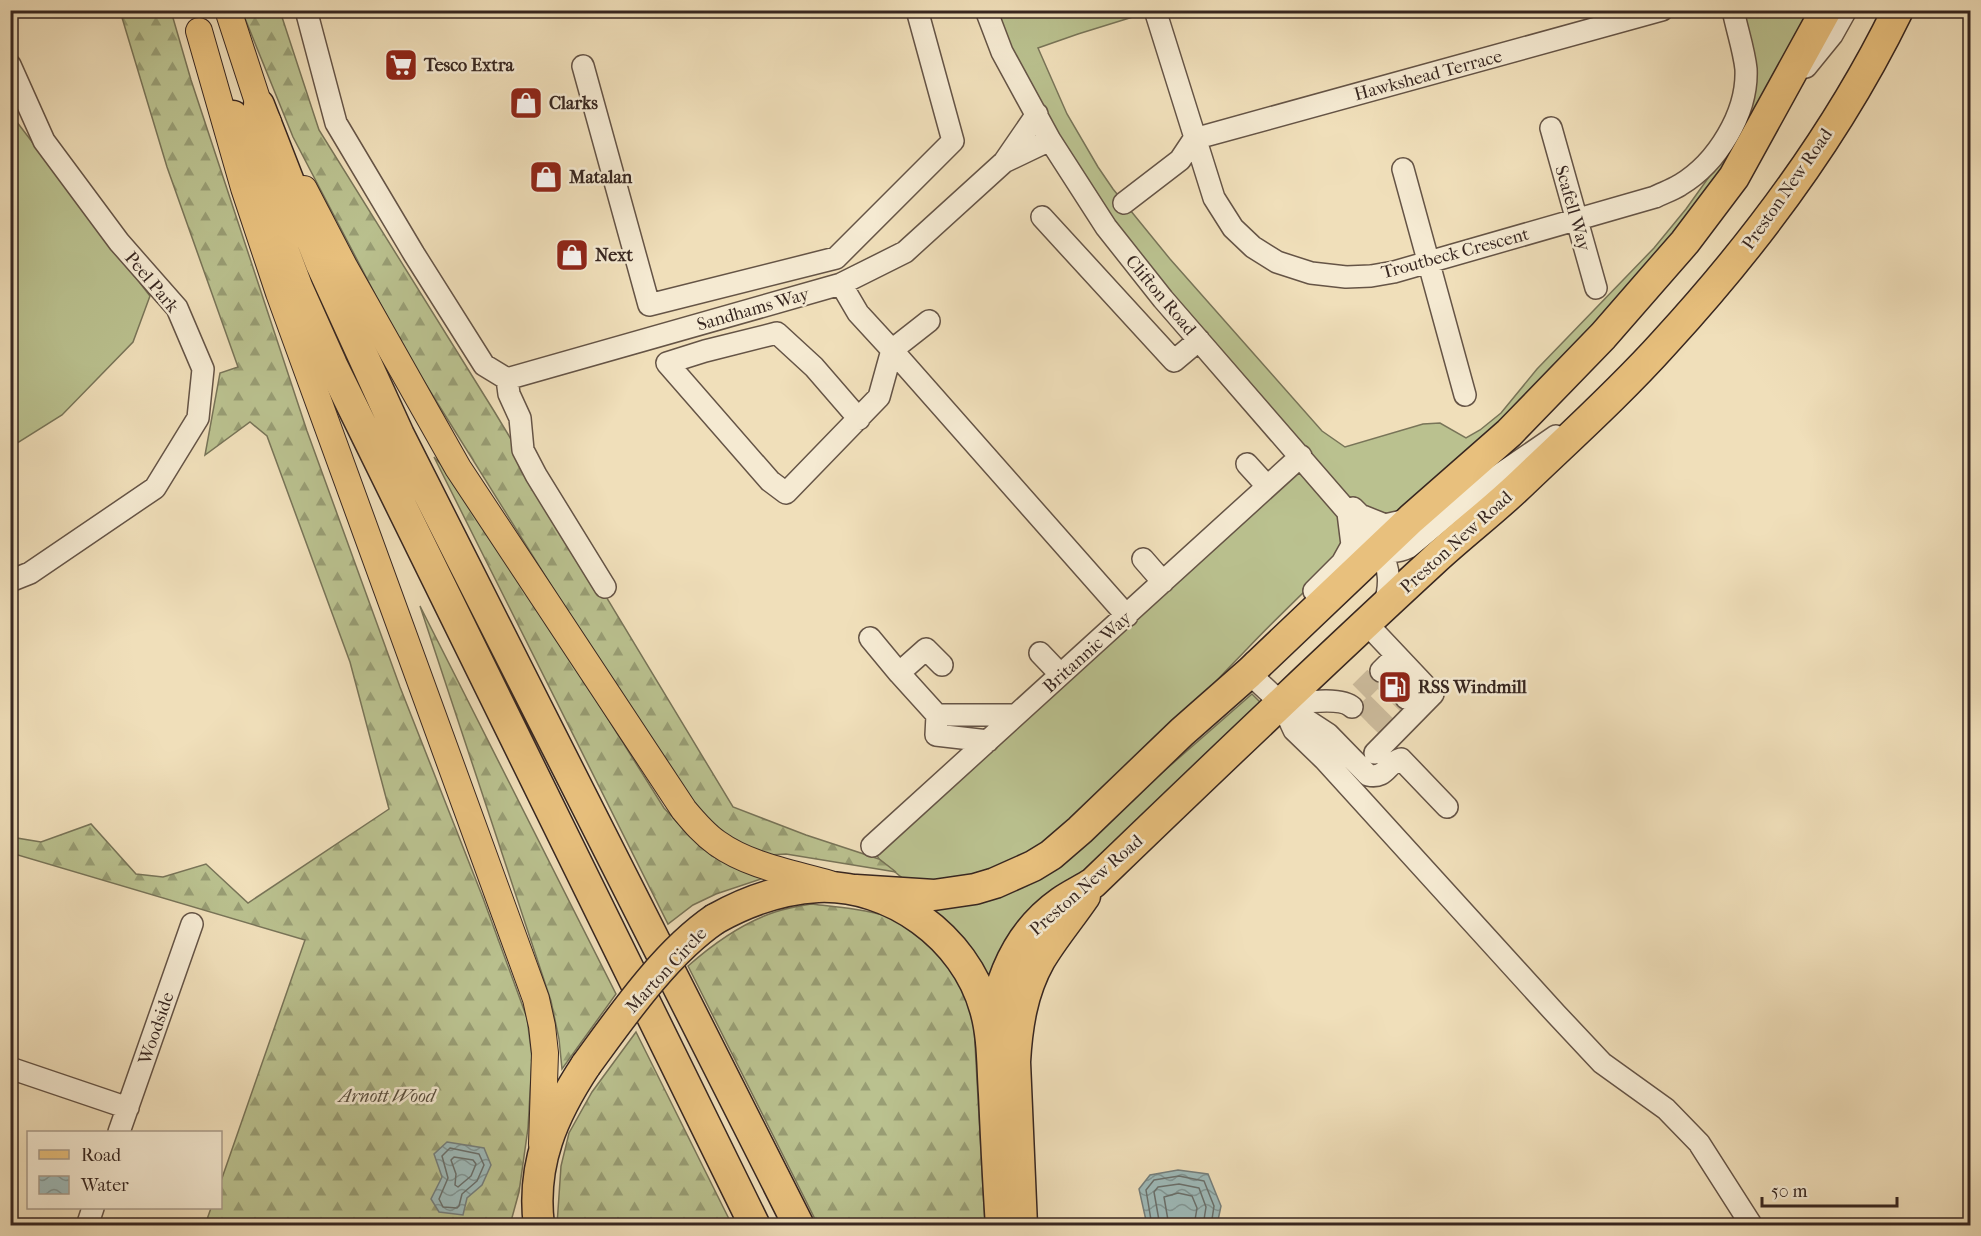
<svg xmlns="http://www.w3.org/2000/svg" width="1981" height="1236" font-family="'IM FELL French Canon',serif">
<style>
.grass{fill:#bac18f;stroke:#787458;stroke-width:1.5}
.forest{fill:url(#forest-firs);stroke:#787458;stroke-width:1.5}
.water{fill:url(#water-waves);stroke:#757f7c;stroke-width:1.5}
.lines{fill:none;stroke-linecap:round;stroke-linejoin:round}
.shore{stroke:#6a706c;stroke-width:1.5}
.minor-tunnel{stroke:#cbba9b;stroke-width:21;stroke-dasharray:21 10;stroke-linecap:butt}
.minor-casing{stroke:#655446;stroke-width:24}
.major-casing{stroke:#372620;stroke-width:28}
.highway-casing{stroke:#372620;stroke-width:33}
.minor{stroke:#f5ead2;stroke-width:21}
.major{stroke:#e8c07d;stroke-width:26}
.highway{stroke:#e8c07d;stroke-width:30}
.highway-bridge-casing{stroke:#372620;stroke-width:33;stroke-linecap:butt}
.highway-bridge{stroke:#e8c07d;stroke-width:30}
.labels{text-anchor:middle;stroke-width:5;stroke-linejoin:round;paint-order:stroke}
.poi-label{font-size:18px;font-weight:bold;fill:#372620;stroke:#f5ead2;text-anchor:start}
.street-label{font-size:18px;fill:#372620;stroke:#f5ead2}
.park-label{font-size:18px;font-style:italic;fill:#584d3c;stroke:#f5ead2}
</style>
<defs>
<pattern id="forest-firs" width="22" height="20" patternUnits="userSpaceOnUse" patternTransform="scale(1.5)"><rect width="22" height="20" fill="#bac18f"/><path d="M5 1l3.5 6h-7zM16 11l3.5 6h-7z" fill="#989d74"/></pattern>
<pattern id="water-waves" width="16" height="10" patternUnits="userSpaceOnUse" patternTransform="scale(1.5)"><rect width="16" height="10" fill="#9ebab9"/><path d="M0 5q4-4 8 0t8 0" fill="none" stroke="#829796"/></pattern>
</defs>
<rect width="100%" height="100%" fill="#f0dfba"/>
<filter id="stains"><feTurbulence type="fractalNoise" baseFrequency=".00333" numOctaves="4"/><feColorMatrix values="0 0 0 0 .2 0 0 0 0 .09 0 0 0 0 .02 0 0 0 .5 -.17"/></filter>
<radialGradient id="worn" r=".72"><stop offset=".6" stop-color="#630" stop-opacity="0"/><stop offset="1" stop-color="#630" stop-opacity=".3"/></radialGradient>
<!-- grass -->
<path class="grass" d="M986,11H1134L1136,16L1078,34L1038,48L1067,114L1098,167L1113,189L1170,259L1322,431L1345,447L1423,424L1440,423L1466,438L1480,430L1501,413L1537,369L1654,248L1686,209L1739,135L1733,11H1826L1734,177L1411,519L1347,518L1352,545C1317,580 1281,613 1247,649C1222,675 1197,698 1182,732L995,883L911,885L879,859L872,846L1300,456L1106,227Z
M10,113L150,296L133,342L62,415L11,447Z
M1252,694L1265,707L990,982L930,908L1124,806Z"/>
<!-- forest -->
<path class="forest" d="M120,11H171L191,80L307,431L400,687L483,898L527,1018L532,1058L528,1128L519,1192L510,1225H205L211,1208H220L221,1181L305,940L11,853L10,821L17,838L41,842L91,824L136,874L163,877L206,864L248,903L389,809L350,662L267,436L250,422L205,455L220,373L238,367L167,167Z
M242,11H280L319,130L494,411L733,807L806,835L879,859L896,872L786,854L770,855L739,846L703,818L589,646L415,367L376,296L293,137Z
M434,457L447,471L571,660L664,808L691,837L712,856L764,878L716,894L693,905L668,924Z
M420,606L616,994L562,1069L559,1039L551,1001Z
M811,904C837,907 864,909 889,917C896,920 902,925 908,929C943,952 965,985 974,1026L985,1225H818L688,966C714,943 742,923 775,912C787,908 799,906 811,904Z
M636,1032L732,1225H557L561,1166L569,1133L592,1092Z"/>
<!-- water -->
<path class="water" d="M447,1142L484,1148L491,1165L482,1185L467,1198L463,1215L439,1212L431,1199L442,1177L434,1154Z
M1178,1170L1208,1174L1221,1206L1217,1225H1147L1139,1189L1150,1175Z"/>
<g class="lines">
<!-- shore -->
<path class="shore" d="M450,1148L479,1154L484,1165L477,1181L462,1194L459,1206L457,1208L443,1207L439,1199L448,1178L442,1156Z
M454,1157L473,1160L476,1164L471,1176L458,1187L455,1185L456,1174L451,1160Z
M1152,1226L1146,1190L1154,1180L1179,1176L1204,1181L1214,1206L1211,1226
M1160,1226L1154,1192L1158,1187L1179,1184L1199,1188L1206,1207L1203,1226
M1169,1226L1164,1197L1178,1193L1192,1196L1197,1208L1194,1226"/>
<!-- minor-tunnel -->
<path class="minor-tunnel" d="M1360,692L1381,671
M1362,717L1394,685
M1375,730L1406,698"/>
<defs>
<path id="minor" d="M306,10L336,123L414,254L484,365L507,379
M986,10L1002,52L1050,140L1106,227L1163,299L1380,549C1390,569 1391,585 1384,606
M1155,10L1214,198L1233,228L1253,247L1277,262L1311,273L1346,277L1371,276L1394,272L1655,197C1663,193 1672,190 1680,185C1717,163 1748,113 1746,69C1744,50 1737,30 1733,10
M10,65L44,141L119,242L177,308L203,369L198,418L155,488L30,573L10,581
M583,66L649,305L836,258L953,141L917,10
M1806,67L1832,35L1846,10
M1551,128L1596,288
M1004,162L1050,140
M1403,169L1465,395
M1124,203L1180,160L1194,139L1662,10
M1042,217L1174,361L1199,340
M841,284L858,313L892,350L879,397L786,493L770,481L667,363L705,351L777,333L814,367L859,419
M929,321L892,350L1127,616
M507,379L841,284L905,252L1004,162L1037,114
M507,379L509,394L520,418L523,450L536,475L605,587
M1247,464L1267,486
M1353,508L1360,515L1385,525L1411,519
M1380,549C1391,553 1399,552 1409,547L1480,488L1556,436
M1143,559L1163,582
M1314,591L1342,563L1352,545L1348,513
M1366,623L1433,694L1375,753
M870,638L899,673
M1040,653L1060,674
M1254,662L1249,673L1282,704L1328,734L1368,775C1387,779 1386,763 1401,759L1447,807
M942,665L926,649L899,673L937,715L936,735L988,741
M1381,671L1396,656
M1394,685L1409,670
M1406,698L1421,682
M1282,704L1294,730L1324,759L1556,1014L1602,1063L1666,1109L1699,1143L1752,1226
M1282,704C1298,703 1341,696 1352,707
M937,715H1016
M872,846L1301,456
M10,1068L128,1108
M119,1132L192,924
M87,1226L93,1208"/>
<path id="major" d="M228,10L259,105L268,122
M199,31L244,188L279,293L536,999L542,1026L545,1053L542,1144
M304,189L345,268L458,468L684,810C694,822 704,834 717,843C749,866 792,873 830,884"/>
<path id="highway" d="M259,105L321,264L399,435L799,1226
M233,116L298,289L332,365L755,1226
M856,890L934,895L975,889L995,883L1033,866L1051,855L1080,830L1182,732L1249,673L1411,519L1509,433L1603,336L1685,242L1734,177L1826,10
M715,919C747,901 780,889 818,887C891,884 965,937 985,1009C993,1036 992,1066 994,1094C996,1138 998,1182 1001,1226
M991,1041C996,987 1014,935 1061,902C1071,895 1082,890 1093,883C1205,775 1318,667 1433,561C1462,534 1494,510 1523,482C1570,437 1620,392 1664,343C1756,243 1838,133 1898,10
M539,1226C531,1164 553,1115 586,1065
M1022,1226L1015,1062C1017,1027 1022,992 1040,960C1053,938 1070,918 1085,896"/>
</defs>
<!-- minor casing -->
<use href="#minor" class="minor-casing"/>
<!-- major casing -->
<use href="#major" class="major-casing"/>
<!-- highway casing -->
<use href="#highway" class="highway-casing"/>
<!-- minor -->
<use href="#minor" class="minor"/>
<!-- major -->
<use href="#major" class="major"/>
<!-- highway -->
<use href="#highway" class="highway"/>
<defs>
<path id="highway-bridge" d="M586,1065C622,1016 665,953 715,919"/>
</defs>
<!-- highway-bridge casing -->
<use href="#highway-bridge" class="highway-bridge-casing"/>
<!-- highway-bridge -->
<use href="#highway-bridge" class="highway-bridge"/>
</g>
<!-- icons -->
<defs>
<symbol id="supermarket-square" viewBox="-11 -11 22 22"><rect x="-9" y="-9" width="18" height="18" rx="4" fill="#8f2418" stroke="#f5ead2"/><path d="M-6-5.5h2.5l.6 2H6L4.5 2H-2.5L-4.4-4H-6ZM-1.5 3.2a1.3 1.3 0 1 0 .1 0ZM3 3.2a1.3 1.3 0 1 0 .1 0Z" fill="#fff"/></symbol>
<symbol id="shop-square" viewBox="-11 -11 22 22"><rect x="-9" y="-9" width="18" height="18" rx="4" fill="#8f2418" stroke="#f5ead2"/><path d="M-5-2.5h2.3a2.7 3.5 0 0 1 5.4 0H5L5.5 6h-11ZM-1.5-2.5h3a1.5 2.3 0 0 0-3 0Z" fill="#fff"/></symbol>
<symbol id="fuel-square" viewBox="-11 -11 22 22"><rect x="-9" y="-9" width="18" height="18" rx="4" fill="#8f2418" stroke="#f5ead2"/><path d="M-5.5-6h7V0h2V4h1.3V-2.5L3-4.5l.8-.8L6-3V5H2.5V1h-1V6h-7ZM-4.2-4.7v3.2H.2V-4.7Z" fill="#fff"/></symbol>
</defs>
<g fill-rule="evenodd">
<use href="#supermarket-square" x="382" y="46" width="38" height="38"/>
<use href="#shop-square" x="507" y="84" width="38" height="38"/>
<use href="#shop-square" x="527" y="158" width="38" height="38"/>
<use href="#shop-square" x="553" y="236" width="38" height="38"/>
<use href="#fuel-square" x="1376" y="668" width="38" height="38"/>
</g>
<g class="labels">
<!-- poi labels -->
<g class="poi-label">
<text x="424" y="71">Tesco Extra</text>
<text x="549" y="109">Clarks</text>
<text x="569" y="183">Matalan</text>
<text x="595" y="261">Next</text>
<text x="1418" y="693">RSS Windmill</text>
</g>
<!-- street labels -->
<g class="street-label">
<text transform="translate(1428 75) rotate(-15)" y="6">Hawkshead Terrace</text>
<text transform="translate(1787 189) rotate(-55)" y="6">Preston New Road</text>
<text transform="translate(1573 208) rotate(74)" y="6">Scafell Way</text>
<text transform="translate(1455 253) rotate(-15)" y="6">Troutbeck Crescent</text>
<text transform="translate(152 282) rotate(50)" y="6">Peel Park</text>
<text transform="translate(1161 295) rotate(50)" y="6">Clifton Road</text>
<text transform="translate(753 309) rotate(-16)" y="6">Sandhams Way</text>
<text transform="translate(1456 542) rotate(-42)" y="6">Preston New Road</text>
<text transform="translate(1087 652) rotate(-42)" y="6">Britannic Way</text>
<text transform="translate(1086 885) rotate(-41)" y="6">Preston New Road</text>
<text transform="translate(666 970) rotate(-47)" y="6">Marton Circle</text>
<text transform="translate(156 1028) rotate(-71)" y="6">Woodside</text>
</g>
<!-- park labels -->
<g class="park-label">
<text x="387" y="1102">Arnott Wood</text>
</g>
</g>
<!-- margin -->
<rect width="1981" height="1236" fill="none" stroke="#f0dfba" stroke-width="36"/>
<rect x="12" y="12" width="1957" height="1212" fill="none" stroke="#372620" stroke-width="3"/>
<rect x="18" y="18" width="1945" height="1200" fill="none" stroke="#372620" stroke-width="1.5"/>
<!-- legend -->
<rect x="27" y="1131" width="195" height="78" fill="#f5ead2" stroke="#a99c8b" stroke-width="1.5"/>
<rect x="39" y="1150" width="30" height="9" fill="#e8c07d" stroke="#a99c8b" stroke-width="1.5"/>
<text x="81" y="1161" font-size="18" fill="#372620">Road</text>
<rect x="39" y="1176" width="30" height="18" fill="url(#water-waves)" stroke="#a99c8b" stroke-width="1.5"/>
<text x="81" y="1191" font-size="18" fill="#372620">Water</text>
<!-- scale -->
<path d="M1762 1197v9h135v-9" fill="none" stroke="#372620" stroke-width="3"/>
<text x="1771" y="1197" font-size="18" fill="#372620" stroke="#f5ead2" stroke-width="4.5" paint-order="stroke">50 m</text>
<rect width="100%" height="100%" filter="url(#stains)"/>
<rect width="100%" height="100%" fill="url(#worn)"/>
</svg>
